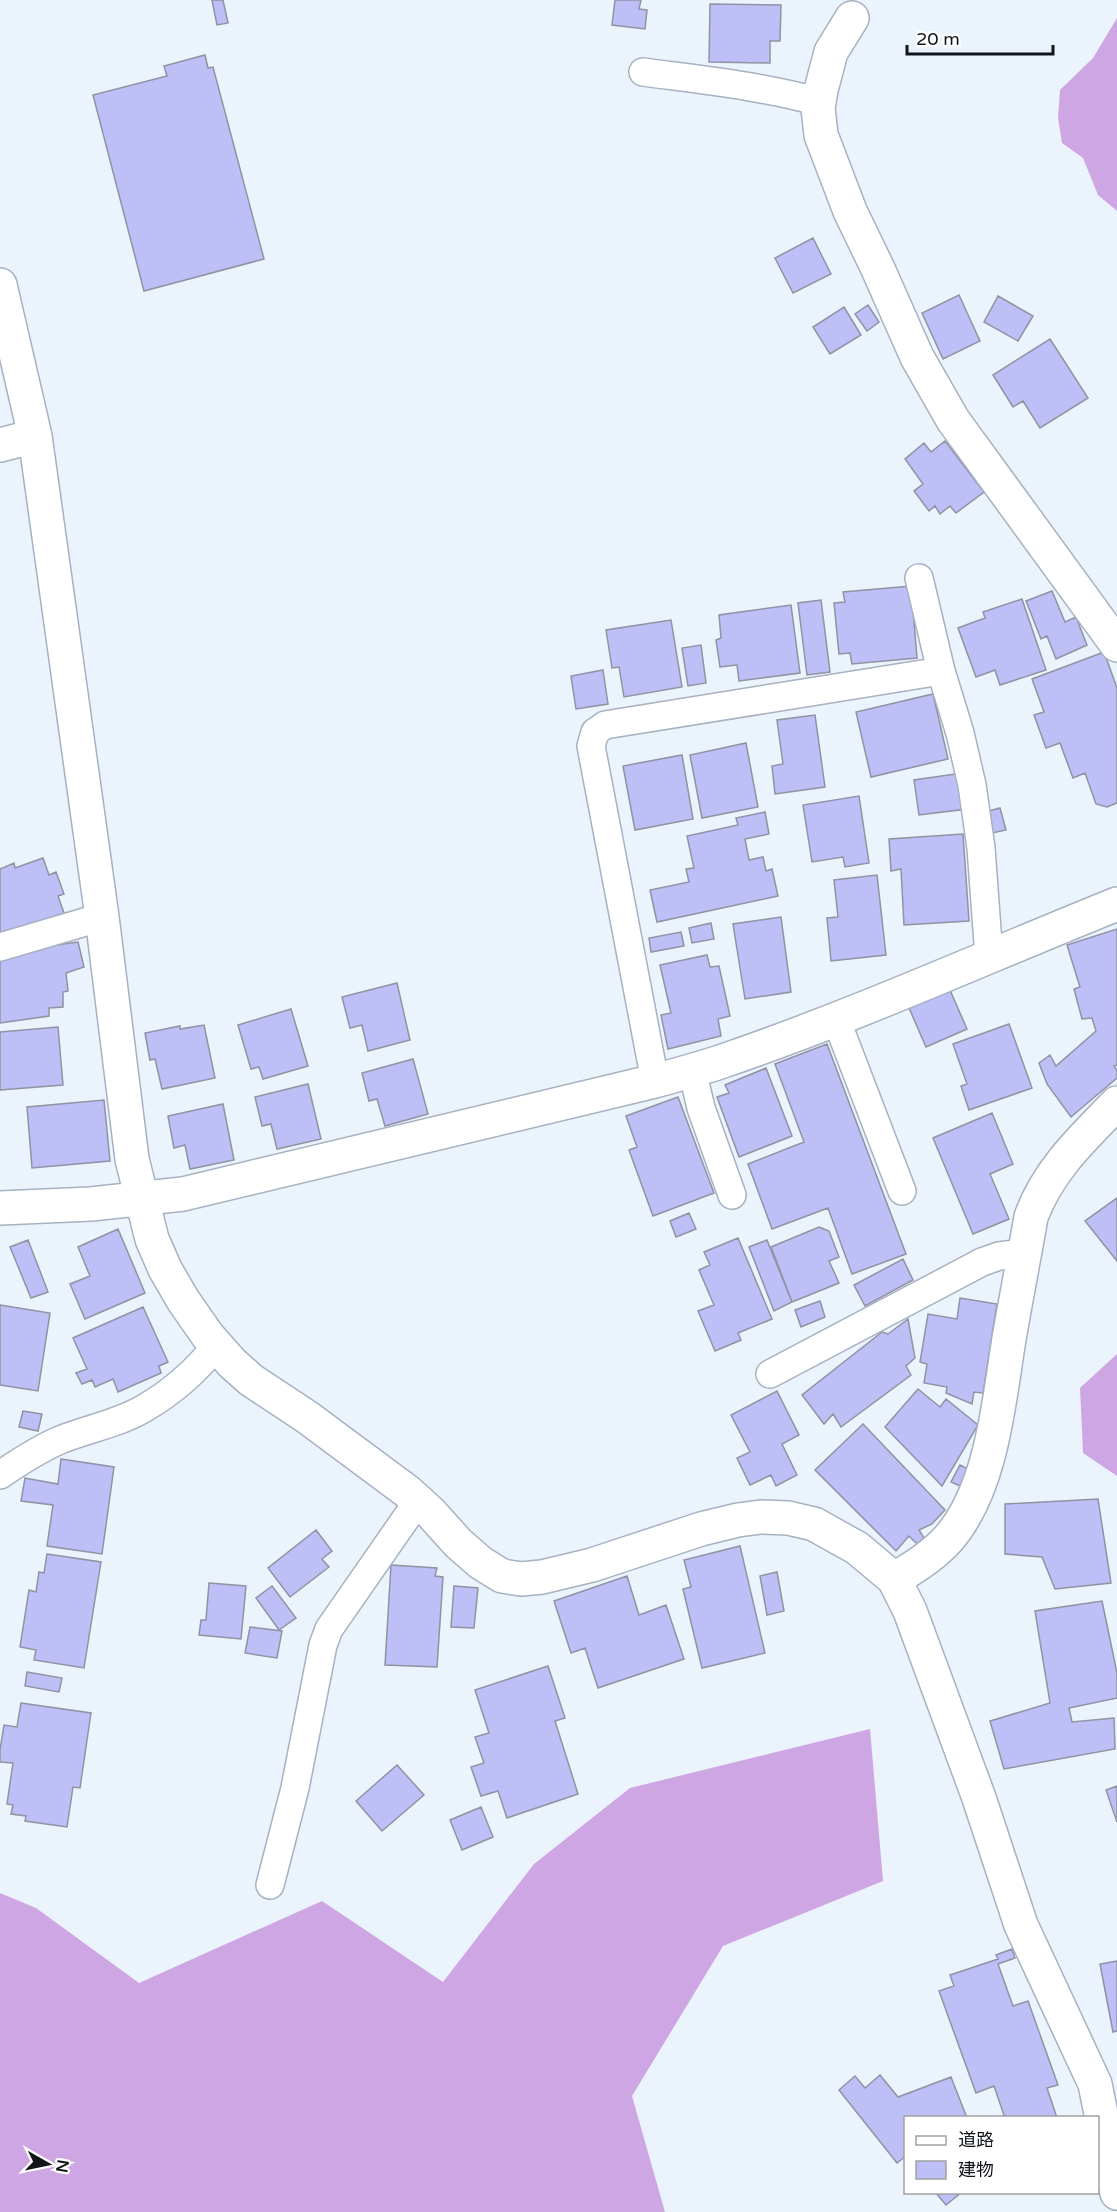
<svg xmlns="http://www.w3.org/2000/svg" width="1117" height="2212" font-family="'Varela Round','Noto Sans JP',sans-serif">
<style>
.forest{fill:#cea6e4}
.building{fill:#bdbff6;stroke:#9192a2;stroke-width:1.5}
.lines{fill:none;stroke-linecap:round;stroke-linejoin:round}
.service-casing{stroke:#a6b2c1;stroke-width:30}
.minor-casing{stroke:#a6b2c1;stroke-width:36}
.service{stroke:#fff;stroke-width:27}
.minor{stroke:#fff;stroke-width:33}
</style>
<rect width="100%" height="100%" fill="#ebf3fc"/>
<!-- forest -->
<path class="forest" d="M1117,18V211L1098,195L1083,158L1062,143L1058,118L1060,90L1093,58Z
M1117,1354V1476L1083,1453L1080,1388Z
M870,1729L883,1881L723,1946L632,2096L665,2212H0V1893L36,1908L139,1983L322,1901L443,1982L534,1864L630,1788Z"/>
<!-- building -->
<path class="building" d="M212,0H223L228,23L217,25Z
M615,0H641L639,9L647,10L645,29L612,25Z
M710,4L781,5L780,41H770V63L709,62Z
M205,55L208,68L213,67L264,259L144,291L93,95L167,76L164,66Z
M813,238L831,274L793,293L775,258Z
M959,295L980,341L943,359L922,313Z
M998,296L1033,316L1018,341L984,322Z
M868,305L879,322L867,331L855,314Z
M844,307L861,335L830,354L813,327Z
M1050,339L1088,398L1040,428L1023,401L1013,407L993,375Z
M945,441L984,492L956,513L950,506L940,514L935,506L929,511L914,491L923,484L905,459L924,443L931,452Z
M911,586L917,658L852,664L850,653L839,654L834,603L845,602L843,592Z
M1052,591L1065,622L1076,617L1087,645L1056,659L1047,636L1041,639L1026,601Z
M1022,599L1046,670L1000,685L995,670L976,677L958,628L985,618L983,612Z
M821,600L830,672L807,675L798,603Z
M791,605L800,673L739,681L737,665L720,667L716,640L721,638L719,615Z
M671,620L682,687L624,697L619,667L612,668L606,630Z
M701,645L706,683L688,686L682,648Z
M1104,652L1117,688V803L1107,807L1096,804L1085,773L1073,778L1060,743L1046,748L1034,715L1044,712L1032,679Z
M603,670L608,704L576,709L571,676Z
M933,694L948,759L871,777L856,712Z
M815,715L825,787L775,794L772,766L783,764L777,720Z
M746,743L758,807L702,818L690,755Z
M682,755L693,819L635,830L623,766Z
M962,773L967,809L919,815L914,780Z
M859,796L869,863L845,867L843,857L812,862L803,805Z
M1000,808L1006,830L992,833L985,812Z
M765,812L769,834L745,839L749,860L763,857L766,871L772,869L778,896L657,922L650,890L689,882L686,869L694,868L687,836L738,825L736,818Z
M963,834L969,921L904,925L901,869L891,871L889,839Z
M43,858L49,875L56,872L64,894L58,896L64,913L0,936V869L14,863L15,868Z
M877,875L886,955L831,961L827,918L838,917L834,880Z
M781,917L791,992L745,999L733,924Z
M711,923L714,939L692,943L689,928Z
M1117,929V1065L1114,1066L1117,1070V1078L1071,1117L1047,1084L1039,1063L1050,1055L1056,1066L1096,1031L1092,1018L1082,1019L1074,989L1080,987L1067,945Z
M681,932L684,946L651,952L649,938Z
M78,942L84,967L66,973L68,991L63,992V1007L49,1008V1016L0,1023V956L12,951Z
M707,955L710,967L719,966L730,1016L718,1019L721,1036L668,1049L661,1015L671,1013L660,965Z
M397,983L410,1040L368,1051L362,1025L350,1028L342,997Z
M950,990L967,1029L926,1047L909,1008Z
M291,1009L308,1066L263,1079L259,1067L251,1069L238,1025Z
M1009,1024L1032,1088L969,1110L961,1086L967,1084L953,1044Z
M204,1025L215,1078L162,1089L155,1059L150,1060L145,1033L180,1026V1029Z
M58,1027L63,1085L0,1090V1032Z
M827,1044L906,1254L852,1274L828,1208L772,1229L748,1164L804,1142L775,1064Z
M413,1059L428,1114L385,1126L377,1099L369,1101L362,1073Z
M766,1068L792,1136L739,1157L717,1097L729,1093L725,1085Z
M308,1084L321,1139L277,1149L271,1124L262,1126L255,1097Z
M678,1097L714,1193L653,1216L629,1150L637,1147L626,1116Z
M104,1100L110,1161L32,1168L27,1107Z
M223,1104L234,1160L190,1169L185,1145L174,1148L168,1116Z
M992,1113L1013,1164L990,1174L1009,1219L973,1234L933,1138Z
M1117,1198V1261L1085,1221Z
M689,1213L696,1229L676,1237L670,1221Z
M819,1227L829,1231L839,1257L829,1261L839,1283L792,1302L771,1247Z
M118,1229L145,1293L85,1319L70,1284L90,1276L78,1247Z
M738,1238L772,1319L738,1333L741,1340L715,1351L698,1311L714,1305L699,1270L710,1265L704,1252Z
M28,1240L48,1292L31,1298L10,1247Z
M767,1240L792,1302L774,1311L749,1247Z
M903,1259L913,1280L865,1306L854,1285Z
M960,1298L997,1304L983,1393L974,1392L972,1404L946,1393L947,1387L924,1383L927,1364L920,1362L928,1314L957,1319Z
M820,1301L825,1317L801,1327L795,1310Z
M0,1305L50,1313L38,1391L0,1385Z
M143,1307L168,1362L159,1366L161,1373L118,1392L113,1379L95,1387L92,1380L82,1384L76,1373L87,1369L73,1338Z
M908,1319L915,1358L906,1366L911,1375L841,1427L833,1414L824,1424L802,1395L882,1332L888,1334Z
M918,1389L940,1407L946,1399L978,1425L942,1486L885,1427Z
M777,1391L799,1435L782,1444L797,1475L776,1486L771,1475L750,1485L737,1458L750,1452L731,1415Z
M23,1411L42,1414L38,1431L19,1427Z
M863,1424L945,1510L932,1524L919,1530L924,1538L918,1545L909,1536L896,1551L815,1470Z
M61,1459L114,1467L102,1554L47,1546L53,1505L21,1501L25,1478L58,1484Z
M960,1465L968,1469L960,1486L951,1482Z
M1098,1499L1111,1583L1055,1589L1042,1557L1005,1554V1504Z
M316,1530L332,1551L322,1559L329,1567L290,1597L268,1568Z
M740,1546L765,1653L702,1668L683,1589L691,1587L684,1560Z
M47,1554L101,1562L84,1668L34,1660L36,1650L20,1647L29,1590L36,1592L39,1572L44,1573Z
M391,1565L437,1568L435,1576L443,1577L437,1667L385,1665Z
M777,1572L784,1611L767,1615L760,1576Z
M627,1576L639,1615L666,1605L684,1659L598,1688L585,1648L571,1653L554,1601Z
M209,1583L246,1586L241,1639L199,1635L201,1620H206Z
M272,1586L296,1618L279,1630L256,1598Z
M454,1586L478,1588L474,1628L451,1627Z
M1102,1601L1117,1673V1698L1069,1708L1072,1722L1114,1718L1115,1749L1004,1769L990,1721L1050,1703L1035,1611Z
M250,1627L282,1631L277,1658L245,1653Z
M548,1666L565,1718L555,1721L578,1794L507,1818L498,1791L481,1796L471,1767L484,1763L475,1737L489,1733L475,1690Z
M27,1672L62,1678L59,1692L25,1686Z
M21,1703L91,1713L80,1788L73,1787L67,1827L25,1821L26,1816L11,1814L13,1805L7,1804L13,1763L0,1762V1750L4,1725L17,1727Z
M397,1765L424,1795L382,1831L356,1801Z
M1117,1786V1822L1106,1790Z
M481,1807L493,1837L462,1850L450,1820Z
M1012,1949L1015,1958L998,1964L1013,2006L1028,2001L1058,2085L1047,2088L1057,2118H1005L994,2086L976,2093L939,1991L954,1986L950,1975L998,1959L996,1955Z
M1117,1961V2031L1113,2032L1100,1964Z
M880,2075L898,2097L951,2077L967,2118H906V2156L897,2163L839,2090L855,2076L865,2088Z
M935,2192H962L946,2205Z"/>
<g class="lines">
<defs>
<path id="service" d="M643,72C702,80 762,86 819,102
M919,578L941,671L960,733L972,785L981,848L989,957
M0,947L102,917
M836,1019L902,1191
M692,1070L701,1108L732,1195
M655,1081L591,746L595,732L605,725L941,671
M770,1374L982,1262L999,1256L1024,1253
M0,1475C19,1462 39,1449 60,1440C87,1429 117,1424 143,1409C171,1393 196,1371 216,1346
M270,1885L295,1788L323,1645L329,1629L418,1501"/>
<path id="minor" d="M852,18L831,52L821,90L818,108L821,135L850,211L878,269L917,357L953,420L1117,645
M0,285L35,436L102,917L132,1159L152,1239L165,1269L183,1300L208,1336L232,1363L251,1380L307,1417L408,1492L431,1513L458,1543L481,1563L502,1576L521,1579L542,1577L592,1565L701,1529L738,1520L761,1517L788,1518L814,1524L857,1548L894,1579L910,1611L979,1798L1021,1925L1095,2084L1117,2193
M0,445L35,436
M0,1208L91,1204L183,1194L655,1081C676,1075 699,1069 720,1062C855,1016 985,957 1117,904
M894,1579C914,1568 933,1556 949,1538C992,1488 999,1401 1009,1339C1016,1298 1024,1258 1031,1217C1048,1170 1083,1138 1117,1103"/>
</defs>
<!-- service casing -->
<use href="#service" class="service-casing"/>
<!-- minor casing -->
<use href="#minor" class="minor-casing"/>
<!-- service -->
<use href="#service" class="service"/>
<!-- minor -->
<use href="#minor" class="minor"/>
</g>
<!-- legend -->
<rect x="904" y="2116" width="195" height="78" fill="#ffffff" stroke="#a0a1a3" stroke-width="1.5"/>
<rect x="916" y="2136" width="30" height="9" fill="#ffffff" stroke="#a0a1a3" stroke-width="1.5"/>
<text x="958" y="2146" font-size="18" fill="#11151a">道路</text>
<rect x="916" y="2161" width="30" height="18" fill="#bdbff6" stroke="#a0a1a3" stroke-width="1.5"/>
<text x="958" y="2176" font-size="18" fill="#11151a">建物</text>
<!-- north arrow -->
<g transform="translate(48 2164) rotate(99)" stroke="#ffffff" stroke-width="4.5" paint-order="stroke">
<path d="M0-4.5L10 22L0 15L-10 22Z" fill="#11151a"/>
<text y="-9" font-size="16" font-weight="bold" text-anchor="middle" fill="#11151a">N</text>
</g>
<!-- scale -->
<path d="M907 45v9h146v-9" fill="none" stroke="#11151a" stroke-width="3"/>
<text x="916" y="45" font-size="18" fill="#11151a" stroke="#ffffff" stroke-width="4.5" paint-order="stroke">20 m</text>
</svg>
